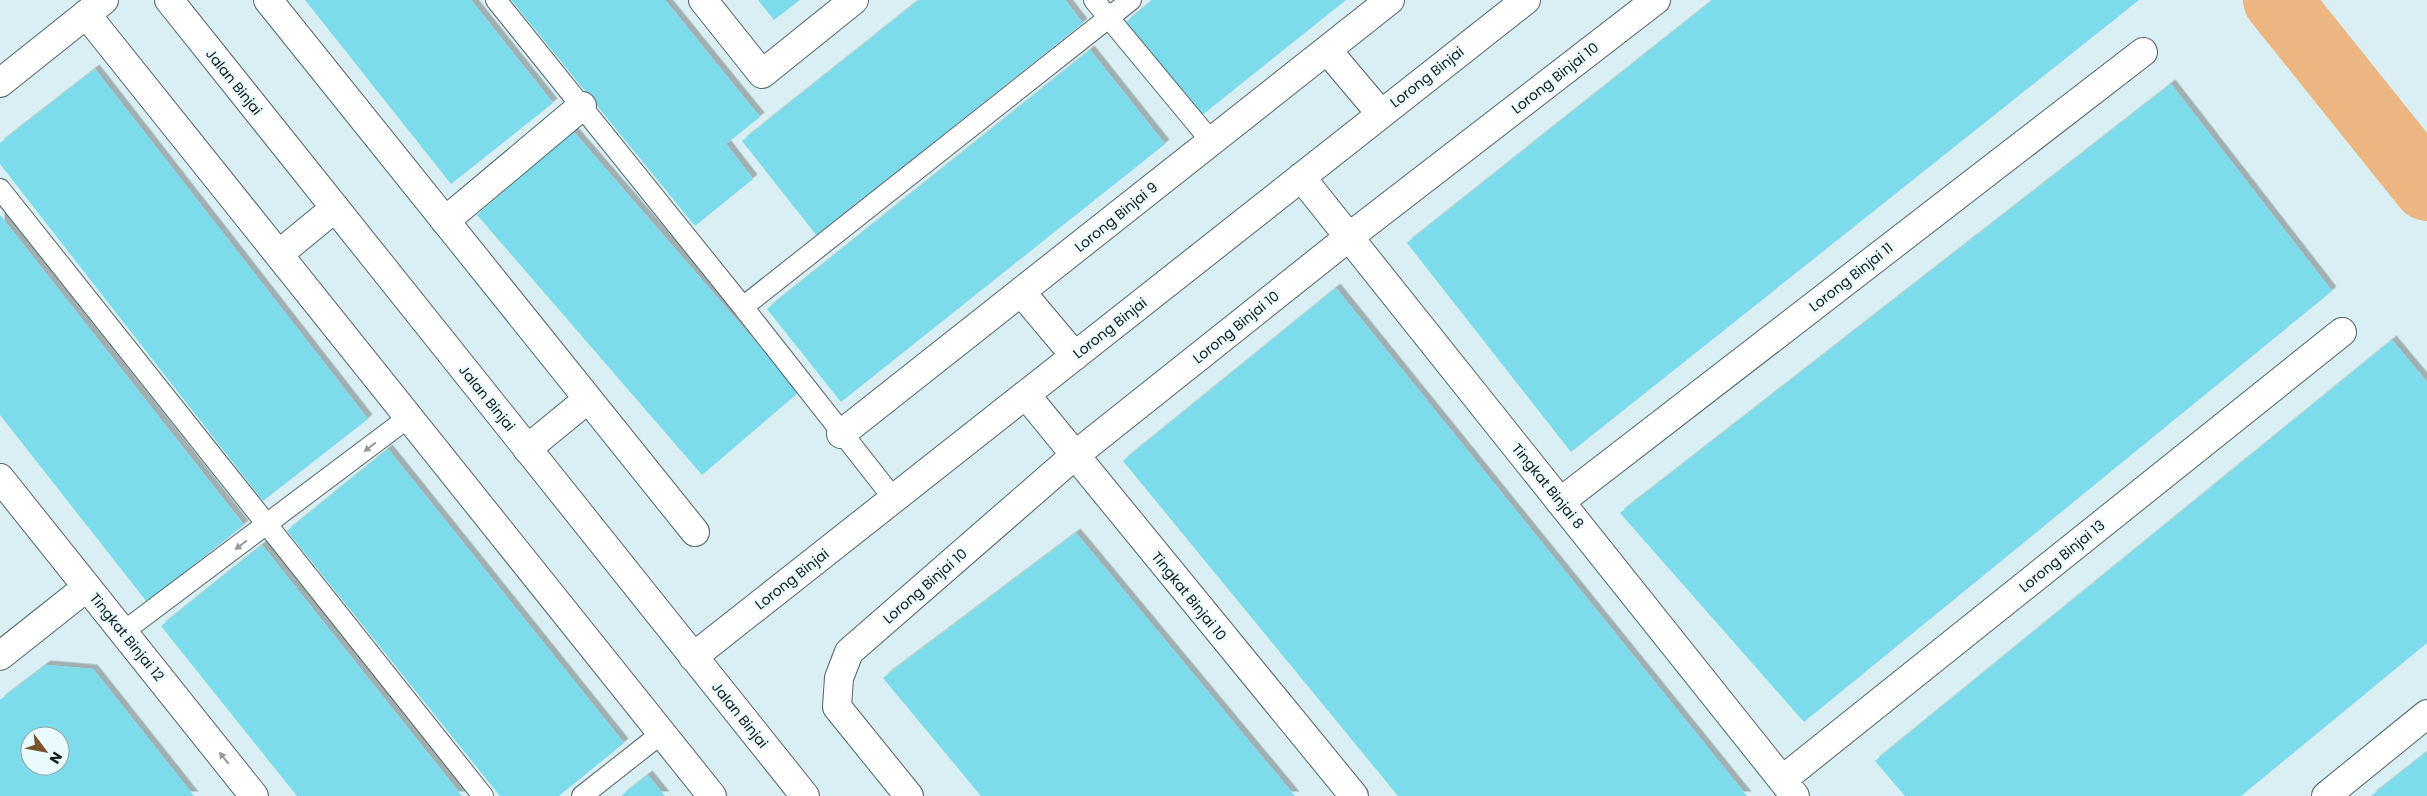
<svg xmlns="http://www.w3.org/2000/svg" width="2427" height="796" font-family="Poppins,sans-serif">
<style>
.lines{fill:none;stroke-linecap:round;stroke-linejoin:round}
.river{stroke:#ebb681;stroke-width:68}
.building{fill:#7ddceb;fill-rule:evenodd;filter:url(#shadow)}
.service-casing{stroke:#526568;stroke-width:22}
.minor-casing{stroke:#526568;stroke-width:30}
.tertiary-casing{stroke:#526568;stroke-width:30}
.service{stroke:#fff;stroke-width:20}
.minor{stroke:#fff;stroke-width:28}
.tertiary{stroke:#fff;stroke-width:28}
.oneway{fill:#949898}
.labels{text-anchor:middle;stroke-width:4.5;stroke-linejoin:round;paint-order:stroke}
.street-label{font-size:14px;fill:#12191b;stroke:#eafbfe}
</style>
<defs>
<filter id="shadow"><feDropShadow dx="4.5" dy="-4.5" stdDeviation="0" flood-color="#0004"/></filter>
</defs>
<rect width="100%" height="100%" fill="#d9eff3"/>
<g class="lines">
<!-- river -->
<path class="river" d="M2277,0L2427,187"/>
</g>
<!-- building -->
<path class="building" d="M305,0H471L553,103L451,184Z
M511,0H665L760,117L726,144L753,179L695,226Z
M758,0H800L774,20Z
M919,0H1065L1083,23L817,236L742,141Z
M1153,0H1346L1201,116L1126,22Z
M1713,0H2139L1571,452L1407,243Z
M1090,50L1165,144L841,402L767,309Z
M95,69L368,419L263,501L0,164V143Z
M2171,84L2332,291L1804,722L1620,513Z
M573,131L799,392L702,475L477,215Z
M0,215L244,525L147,602L0,415Z
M1336,288L1747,796H1398L1123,461Z
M2392,340L2427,382V643L2241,796H1905L1875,761Z
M388,449L624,743L559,796H500L287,531Z
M1076,533L1295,796H981L883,678Z
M262,545L462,796H297L161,626Z
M46,665L93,669L194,796H0V700ZM30,736H60V766H30Z
M2427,752V796H2371Z
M648,775L665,796H621Z"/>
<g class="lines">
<defs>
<path id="service" d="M496,0L743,307
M1094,0L1211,141
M0,189L483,796
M894,499L743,307L1131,0
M123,632L409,417
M582,796L662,733"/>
<path id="minor" d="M268,0L695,532
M703,0L762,74L854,0
M86,14L712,796
M1327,50L1381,114
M0,83L104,0
M1301,177L1795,796
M445,221L582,106
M279,254L335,208
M1021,292L1075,356
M1026,395L1354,796
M841,434L1390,0
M527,449L588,399
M0,478L254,796
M1560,502L2143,52
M0,656L87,587
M693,657L1526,0
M1782,780L2342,332
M909,796L837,707L839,678L849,652L1074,456L1349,237L1656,0
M2326,796L2427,714"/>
<path id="tertiary" d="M169,0L805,796"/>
</defs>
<!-- service casing -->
<use href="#service" class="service-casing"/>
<!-- minor casing -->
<use href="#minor" class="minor-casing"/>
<!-- tertiary casing -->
<use href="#tertiary" class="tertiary-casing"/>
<!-- service -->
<use href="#service" class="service"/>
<!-- minor -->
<use href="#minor" class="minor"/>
<!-- tertiary -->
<use href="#tertiary" class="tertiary"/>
</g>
<!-- one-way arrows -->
<defs><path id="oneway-solid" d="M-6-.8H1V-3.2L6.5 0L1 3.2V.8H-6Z" transform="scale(1.25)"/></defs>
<g class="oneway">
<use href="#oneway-solid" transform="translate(370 447) rotate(143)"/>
<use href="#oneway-solid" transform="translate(241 545) rotate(143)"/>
<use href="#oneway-solid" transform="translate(224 758) rotate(-129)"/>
</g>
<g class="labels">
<!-- street labels -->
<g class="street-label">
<text transform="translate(1427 77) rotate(-38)" y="5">Lorong Binjai</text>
<text transform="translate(1555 78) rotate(-38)" y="5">Lorong Binjai 10</text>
<text transform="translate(234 82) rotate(51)" y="5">Jalan Binjai</text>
<text transform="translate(1116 217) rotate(-39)" y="5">Lorong Binjai 9</text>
<text transform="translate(1851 277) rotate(-38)" y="5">Lorong Binjai 11</text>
<text transform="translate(1236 327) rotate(-39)" y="5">Lorong Binjai 10</text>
<text transform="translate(1110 328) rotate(-38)" y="5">Lorong Binjai</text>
<text transform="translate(487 398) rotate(51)" y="5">Jalan Binjai</text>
<text transform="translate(1548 486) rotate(51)" y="5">Tingkat Binjai 8</text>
<text transform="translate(2062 556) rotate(-39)" y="5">Lorong Binjai 13</text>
<text transform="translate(792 579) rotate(-38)" y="5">Lorong Binjai</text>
<text transform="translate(925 586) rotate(-41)" y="5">Lorong Binjai 10</text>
<text transform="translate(1189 596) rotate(51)" y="5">Tingkat Binjai 10</text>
<text transform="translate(127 637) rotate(51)" y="5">Tingkat Binjai 12</text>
<text transform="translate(740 715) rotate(51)" y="5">Jalan Binjai</text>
</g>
</g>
<!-- north arrow -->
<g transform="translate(45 751) rotate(122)"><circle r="24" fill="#eafbfe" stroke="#94a1a3"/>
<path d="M0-4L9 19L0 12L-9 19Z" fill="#78532e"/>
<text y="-8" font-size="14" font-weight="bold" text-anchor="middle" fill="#12191b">N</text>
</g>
</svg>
